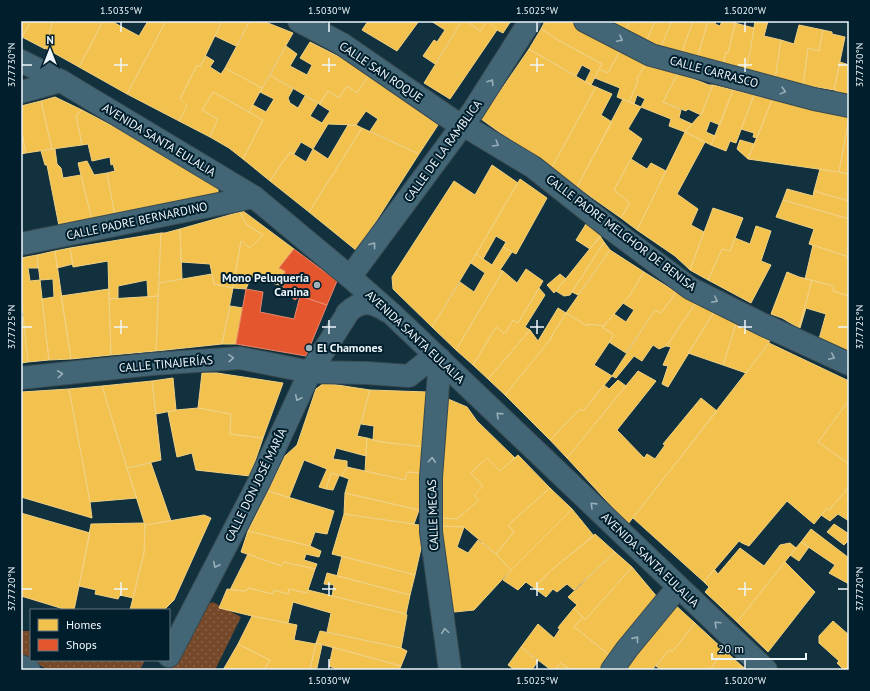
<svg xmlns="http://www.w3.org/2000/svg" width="870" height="691" font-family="'PT Sans',sans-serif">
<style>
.grass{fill:url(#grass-dots)}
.homes{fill:#f2c14e;stroke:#f1d182}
.shops{fill:#e4572e;stroke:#e7876c}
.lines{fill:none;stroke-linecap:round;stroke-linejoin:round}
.minor-casing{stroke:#384a51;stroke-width:24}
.tertiary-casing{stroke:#384a51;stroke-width:24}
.minor{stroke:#426675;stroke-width:22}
.tertiary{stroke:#426675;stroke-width:22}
.oneway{stroke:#98aeb8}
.ticks{fill:none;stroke:#eef6fb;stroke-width:1.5}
.poi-dot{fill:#a1b1b9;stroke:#011e2c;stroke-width:1.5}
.labels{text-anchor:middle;stroke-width:4;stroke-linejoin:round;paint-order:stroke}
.street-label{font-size:12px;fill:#eef6fb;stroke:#011e2c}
.poi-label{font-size:12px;font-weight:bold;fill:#eef6fb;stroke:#011e2c;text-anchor:end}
.neatline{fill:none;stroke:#eef6fb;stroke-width:1.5}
.ticks-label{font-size:10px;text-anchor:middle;fill:#eef6fb}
</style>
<defs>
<pattern id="grass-dots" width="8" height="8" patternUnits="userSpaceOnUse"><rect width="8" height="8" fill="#754829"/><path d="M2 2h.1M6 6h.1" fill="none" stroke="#896349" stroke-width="1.8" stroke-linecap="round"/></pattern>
</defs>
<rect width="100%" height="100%" fill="#12313e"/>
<!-- grass -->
<path class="grass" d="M213,602L241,617L215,670H171L203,606Z
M21,631H31V660H145L140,670H48L21,654Z"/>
<!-- homes -->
<path class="homes" d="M21,21H31L22,37L21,36Z
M31,21H53L45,49L22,37Z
M53,21H103L79,67L45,48Z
M103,21H111L139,36L148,21H166L127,94L79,67Z
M166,21H222L200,67L197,65L180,99L187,106L179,121L127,94Z
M222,21H250L236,46L215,36Z
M250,21H263L293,33L262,88L225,68Z
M368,21H419L397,51L362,30Z
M431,21H462L435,64L423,56L434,40L437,42L445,30Z
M462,21H467L480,31L487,21H488L497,30L450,99L424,83Z
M469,21H487L480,31L468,22Z
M488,21H511L503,33L497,30Z
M545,21H570L621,49L608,73L599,69L602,64L558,40L541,29Z
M605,21H630L625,31Z
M630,21H655L646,42L625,31Z
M655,21H672L660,49L646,42Z
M672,21H693L681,54L660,49Z
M693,21H708L697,59L681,54Z
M707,21H716L715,24L720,26L722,21H736L728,53L726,52L723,65L697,59L708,21Z
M755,21H768L764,36L781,40L775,79L745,71L750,52Z
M735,23L754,28L750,52L745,71L723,65L726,52L728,53Z
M799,25L823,30L819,51L808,48L803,85L775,79L781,40L794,44Z
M541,29L558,40L602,64L591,85L585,82L591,70L582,65L576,76L529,49Z
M823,30L832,32V34L845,37L834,90L803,85L808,48L819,51Z
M310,42L359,67L369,75L357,93L347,86L339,98L328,91L320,104L270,75L286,46L297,54L290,66L307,75L312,65L300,58Z
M529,49L591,85L596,87L551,169L481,119Z
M621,49L646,64L637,78L638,81L629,102L617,97L620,88L595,78L599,69L608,73Z
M206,56L214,61L210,67L221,74L225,68L262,88L249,112L213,92L202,110L218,119L210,137L179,121L187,106L180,99L197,65L200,67Z
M840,62L849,65V97L834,90Z
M646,64L678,73L663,102L681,110L679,118L692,124L685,132L669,126L671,119L641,107L645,99L637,95L634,104L629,102L638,81L637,78Z
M678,73L709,85H713L701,115L688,109L686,111L663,102Z
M270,75L293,89L288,98L290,103L298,108L305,96L318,103L310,116L322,123L330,111L319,104L328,91L339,98L347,86L357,93L369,75L438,125L419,154L370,131L378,119L366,111L356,125L328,124L313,149L301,142L294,154L290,152L270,181L243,159L263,120L249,112L253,105L266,112L274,99L260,92Z
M713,85L733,90L720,125L710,121L706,132L715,136L711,145L685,132L698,117L701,115Z
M596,87L612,94L601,115L612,122L577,187L551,169Z
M733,90L754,95L736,143L730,141L726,151L711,145Z
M213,92L263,120L243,159L229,148L210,137L218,119L202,110Z
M754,95L772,100L757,138L753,137L754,133L741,129Z
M55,97L82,110L76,115L82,145L52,149L41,101Z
M623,99L641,107L628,129L642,139L614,190L630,203L621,218L577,187Z
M772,100L849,116L839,172L748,159Z
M41,101L52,149L26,153L21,129V106Z
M82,110L120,130L218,188V196L115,216L107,173L115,171L113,164L111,165L110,157L92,161L88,144L82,145L76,115Z
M849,118V174L839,172Z
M348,125H356L362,128L309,212L270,181L290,152L306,162L313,149L328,159Z
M362,128L419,154L357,251L309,212Z
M21,129L26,153L21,154Z
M685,132L705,142L677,194L698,209L691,225L704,232L690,270L675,256L637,230Z
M740,140L754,144L748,159L737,149Z
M55,149L57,164L61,168L63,178L81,175L92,220L59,226L47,165H45L41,151Z
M631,159L647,169L651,163L666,171L637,230L621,218L630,203L614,190Z
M87,161L94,175L107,173L115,216L92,220L78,163Z
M492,165L518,183L476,254L432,327L393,289L392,277L454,181L475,195Z
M820,169L849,174V201L814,191Z
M520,179L547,198L516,254L503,247L506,242L496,236L483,259L476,254Z
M787,189L813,196L814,191L849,201V219L783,200Z
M783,200L849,219V257L809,244L814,229L776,217Z
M713,208L743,218L730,251L722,249L708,280L690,270Z
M243,211L294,249L279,268L285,271L283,286L251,277L246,289L233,288L241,241L250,248L263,235L247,225L240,212Z
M240,212L247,225L263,235L250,248L241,241L233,288L214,284L210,264L181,262L180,229Z
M586,224L602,235L590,249L576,240Z
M756,226L771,231L761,261L771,265L751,303L708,280L722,249L730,251L735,238L750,244Z
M180,229L182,279L159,283L161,233H165Z
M161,233L158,296L148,297L147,280L118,286V298L109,299L108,261L73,267L70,248Z
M600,236L604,242L570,295L564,296L556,291Z
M604,242L610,250L578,295L572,292Z
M813,245L849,257V296L833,291L834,286L805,279Z
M503,247L512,252L500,270L503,271L456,350L432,327L460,282L474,292L485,273L471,263L476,254L492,265Z
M70,248L73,264L57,268L55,251Z
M610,250L644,272L630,295L604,326L588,324L587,326L566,313Z
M55,251L71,359L49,360L42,299L54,297L53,279L40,280L37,255Z
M37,255L38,268H28L30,281L40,280L49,360L28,362L21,294V258Z
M526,269L543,281L518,323L513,320L505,334L496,327L473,365L456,350L503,271L517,283Z
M644,272L676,292L661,313L655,310L626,353L609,342L614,335L602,327L614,314L626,322L634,310L623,303L630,295Z
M787,272L799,277L812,280L799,328L782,318L771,314Z
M212,274L214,284L233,288L222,344L156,351L159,283Z
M560,274L566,279L554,293L547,285Z
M812,280L834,286L833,291L849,296V352L819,339L826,314L806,308L800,328H799Z
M539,288L545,295L525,327L530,330L488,379L473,365L496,327L505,334L513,320L518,323Z
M109,289L111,355L71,359L61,296Z
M676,292L696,303L666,346L659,349L653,345L642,361L634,356L616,378L612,376L655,310L661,313Z
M158,296L156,351L111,355L109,299Z
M696,303L714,312L668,387L662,384L668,366L663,365L671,347L666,346Z
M230,306L243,308L236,344H222Z
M558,308L566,313L553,334L550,340L505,395L488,379L530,330L538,341Z
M714,312L736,324L723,365L688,353Z
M566,313L587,326L588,324L604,326L602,327L614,335L594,365L612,376L583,411L580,409L550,440L505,395L550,340L553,334Z
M21,317H23L28,362L21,363Z
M736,324L770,341L746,373L723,365Z
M769,343L849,381V400L818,442L849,464V487L829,510L827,508L814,524L787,501L749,546L742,543L739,541L704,582L633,518Z
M638,371L656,381L617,430L644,458L647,454L655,459L665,445L663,444L701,398L717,411L628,524L567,458Z
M202,373H217L283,383L263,438L230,434L231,414L198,408Z
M173,378L176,410L156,414L152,381Z
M618,380L626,386L567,458L550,440L580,409L583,411L604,385L609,389Z
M152,381L161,460L127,468L102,386Z
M324,383L370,390L357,436L367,438L366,456L336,448L333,459L347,461V467L341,476L331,473L326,489L319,487L327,469L304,460L289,498L268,491L285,456L297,445L316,389Z
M102,386L127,468L137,498L90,502L69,389Z
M69,389L90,502L92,518L21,497V392Z
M370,390L428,392L426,447L381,442L373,440L374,426L361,424Z
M448,399L467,407L477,421L515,458L500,471L487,458L471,473L483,486L474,495L479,500L457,519L442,518L440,461Z
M849,400V464L818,442Z
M198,408L231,414L230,434L263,438L250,476L196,470L192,453L177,457L168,412L176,410Z
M367,438L381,442L426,447L423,473L407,472L405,480L365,471Z
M518,455L550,488L508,525L514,532L496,554L464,527L442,526V518L457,519L479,500L474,495L483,486L471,473L487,458L500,471Z
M151,463L171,521L145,525L127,468Z
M347,467L405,480L407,472L423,473L422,499L419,510L345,493L349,479L341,476Z
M331,473L339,476L333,490L326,489Z
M849,487V521L838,514L830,521L821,515L827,508L829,510Z
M550,488L572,509L511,570L496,554L514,532L508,525Z
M268,491L334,511L327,534L315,532L310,546L248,531Z
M345,493L419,510L414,524L344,514Z
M572,509L594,536L550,571L534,588L526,582L518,590L503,580L511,570Z
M21,513L90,533L74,610H67L21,596Z
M344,514L426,526L415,575L332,554Z
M204,515L211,518L174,600L164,610H130L144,553L145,525Z
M144,523L145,525L144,553L133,598L120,595L118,599L95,594L96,590L79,586L91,524Z
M834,524L849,534V540L844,545L827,532Z
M442,526L464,527L457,547L468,553L478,540L496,554L511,570L474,610L454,612L448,578L441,542Z
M811,529L849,558V584L829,573L835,565L801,542Z
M248,531L310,546L321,551L319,557L306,554L304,560L317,564L315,569L284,562L281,566L241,552Z
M595,534L615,552L574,590L567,584L557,592L553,589L546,597L534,588L550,571Z
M801,542L809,547L799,561L790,555Z
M790,543L796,548L737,622L705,592L709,587L704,582L714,569L718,574L740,548L764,566L780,545Z
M615,552L632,567L585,620L574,608L577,605L568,597Z
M248,554L281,566L284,562L315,569L307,593L289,589L288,594L274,590L273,594L248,588L246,591L230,590Z
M342,556L415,575L410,595L337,576Z
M785,562L815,592L768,652L737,622Z
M632,567L658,598L612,657L574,627L583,617L585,620Z
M327,573L410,595L406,614L332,596L334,585L324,584Z
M248,588L273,594L274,590L288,594L289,589L307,593L308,590L406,614L407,615L401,648L327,632L331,613L293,602L288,623L252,616L219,608L227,589L246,591Z
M673,603L695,623L672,652L670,649L652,670H627L623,668Z
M574,608L583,617L574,627L612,657L602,670H571L560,663L555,670H551L521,647L538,624L554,638L560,629L558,628L560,625Z
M252,616L297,625L294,640L316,644L310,669L311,670H264L270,660L238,644Z
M833,621L849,635V670H844L837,663L839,661L819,643V636Z
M695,623L724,650L710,670H661L656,666L670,649L672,652Z
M320,631L401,648L407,651L401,666L316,643Z
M316,643L322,645L317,668H315V670H311L310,669Z
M238,644L270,660L264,670H223Z
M333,647L401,666L399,670H339L329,666Z
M521,647L538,661L532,670H515L508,665Z
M724,650L742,666L738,670H710Z
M560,663L571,670H555Z
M742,666L747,670H738Z"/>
<!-- shops -->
<path class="shops" d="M294,249L337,281L327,305L300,296L295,300L283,290L285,271L279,268Z
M246,289L263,292L260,312L294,319L300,296L327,305L306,356L236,344Z"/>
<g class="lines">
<defs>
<path id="minor" d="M299,21L342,44L461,126L470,129L533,167L610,228L690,288L764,325L849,364
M585,21L651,55L814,99L849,106
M21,92L61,81
M21,244L254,197
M350,277L473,111L530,21
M440,359L431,477V532L450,670
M21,378L152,364L240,358L310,372L367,373L409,376L435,355
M169,656L259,482L310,372L346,316
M21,666L29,670
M612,670L627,649L678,587"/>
<path id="tertiary" d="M21,61L61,81L254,197L350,277L392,314L766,670
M347,313C361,300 371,301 387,311"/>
</defs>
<!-- minor casing -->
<use href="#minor" class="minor-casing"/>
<!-- tertiary casing -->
<use href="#tertiary" class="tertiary-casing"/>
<!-- minor -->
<use href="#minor" class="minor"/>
<!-- tertiary -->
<use href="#tertiary" class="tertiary"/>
</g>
<!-- one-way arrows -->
<defs><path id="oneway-chevron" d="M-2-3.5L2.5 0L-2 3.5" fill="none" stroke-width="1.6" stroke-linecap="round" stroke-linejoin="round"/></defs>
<g class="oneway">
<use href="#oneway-chevron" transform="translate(620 39) rotate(27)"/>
<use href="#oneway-chevron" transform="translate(491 82) rotate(-58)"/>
<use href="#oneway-chevron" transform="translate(783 91) rotate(15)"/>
<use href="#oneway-chevron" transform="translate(496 144) rotate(31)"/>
<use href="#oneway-chevron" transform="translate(373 245) rotate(-54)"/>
<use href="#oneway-chevron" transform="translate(715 300) rotate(26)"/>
<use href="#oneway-chevron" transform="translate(832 357) rotate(25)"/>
<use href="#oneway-chevron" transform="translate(231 358) rotate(-4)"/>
<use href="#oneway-chevron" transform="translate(60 374) rotate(-6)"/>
<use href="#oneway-chevron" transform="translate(298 398) rotate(115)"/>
<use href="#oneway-chevron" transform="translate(499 415) rotate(-136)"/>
<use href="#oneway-chevron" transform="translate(432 460) rotate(-86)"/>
<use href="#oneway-chevron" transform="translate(593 505) rotate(-136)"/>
<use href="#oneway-chevron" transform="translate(216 565) rotate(117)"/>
<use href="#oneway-chevron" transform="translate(717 624) rotate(-137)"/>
<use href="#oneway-chevron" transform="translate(445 631) rotate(-98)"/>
<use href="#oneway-chevron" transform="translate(636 639) rotate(-51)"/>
</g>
<!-- ticks -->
<path class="ticks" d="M121,22V32M329,22V32M537,22V32M745,22V32M121,58V72M329,58V72M537,58V72M745,58V72M22,65H32M114,65H128M322,65H336M530,65H544M738,65H752M838,65H848M121,320V334M329,320V334M537,320V334M745,320V334M22,327H32M114,327H128M322,327H336M530,327H544M738,327H752M838,327H848M121,582V596M329,582V596M537,582V596M745,582V596M22,589H32M114,589H128M322,589H336M530,589H544M738,589H752M838,589H848M329,659V669M537,659V669M745,659V669"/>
<!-- markers -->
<g class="poi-dot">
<circle cx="317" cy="285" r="4"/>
<circle cx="309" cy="348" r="4"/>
</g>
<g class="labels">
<!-- street labels -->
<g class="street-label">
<text transform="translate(381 72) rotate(34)" y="4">CALLE SAN ROQUE</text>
<text transform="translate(714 72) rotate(15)" y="4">CALLE CARRASCO</text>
<text transform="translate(159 140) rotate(31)" y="4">AVENIDA SANTA EULALIA</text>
<text transform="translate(443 151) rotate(-54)" y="4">CALLE DE LA RAMBLICA</text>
<text transform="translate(137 221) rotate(-12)" y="4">CALLE PADRE BERNARDINO</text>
<text transform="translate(621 233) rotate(37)" y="4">CALLE PADRE MELCHOR DE BENISA</text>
<text transform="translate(415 337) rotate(43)" y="4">AVENIDA SANTA EULALIA</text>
<text transform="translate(166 364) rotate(-5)" y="4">CALLE TINAJERÍAS</text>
<text transform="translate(256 485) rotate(-64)" y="4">CALLE DON JOSÉ MARÍA</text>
<text transform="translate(433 515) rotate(-92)" y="4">CALLE MECAS</text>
<text transform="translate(650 560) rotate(44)" y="4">AVENIDA SANTA EULALIA</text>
</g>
<!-- poi labels -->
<g class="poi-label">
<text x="309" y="282">Mono Peluquería<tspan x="309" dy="14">Canina</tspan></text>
<text x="317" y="352" text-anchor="start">El Chamones</text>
</g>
</g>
<!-- border -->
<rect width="870" height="691" fill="none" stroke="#011e2c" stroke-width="44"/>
<!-- legend -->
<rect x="30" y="609" width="140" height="52" fill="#011e2c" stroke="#60747f"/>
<rect x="38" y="619" width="20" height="12" fill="#f2c14e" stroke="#60747f"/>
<text x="66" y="629" font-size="12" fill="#eef6fb">Homes</text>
<rect x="38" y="639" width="20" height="12" fill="#e4572e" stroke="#60747f"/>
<text x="66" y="649" font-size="12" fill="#eef6fb">Shops</text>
<!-- north arrow -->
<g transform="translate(50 50)" stroke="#011e2c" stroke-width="3" paint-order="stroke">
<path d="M0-3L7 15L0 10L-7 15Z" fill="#eef6fb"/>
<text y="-6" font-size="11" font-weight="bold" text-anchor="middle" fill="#eef6fb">N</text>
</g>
<!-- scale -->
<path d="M712 653v6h94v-6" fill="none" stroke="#eef6fb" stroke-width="2"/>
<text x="718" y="653" font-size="12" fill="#eef6fb" stroke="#011e2c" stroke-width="3" paint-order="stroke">20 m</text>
<rect x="22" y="22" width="826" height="647" class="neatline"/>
<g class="ticks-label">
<text x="121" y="14">1.5035°W</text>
<text x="329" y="14">1.5030°W</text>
<text x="537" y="14">1.5025°W</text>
<text x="745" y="14">1.5020°W</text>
<text transform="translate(11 65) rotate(-90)" y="4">37.7730°N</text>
<text transform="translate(859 65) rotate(-90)" y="4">37.7730°N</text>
<text transform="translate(11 327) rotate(-90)" y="4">37.7725°N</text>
<text transform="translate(859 327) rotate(-90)" y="4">37.7725°N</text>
<text transform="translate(11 589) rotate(-90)" y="4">37.7720°N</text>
<text transform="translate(859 589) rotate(-90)" y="4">37.7720°N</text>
<text x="329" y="684">1.5030°W</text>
<text x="537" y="684">1.5025°W</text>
<text x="745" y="684">1.5020°W</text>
</g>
</svg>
